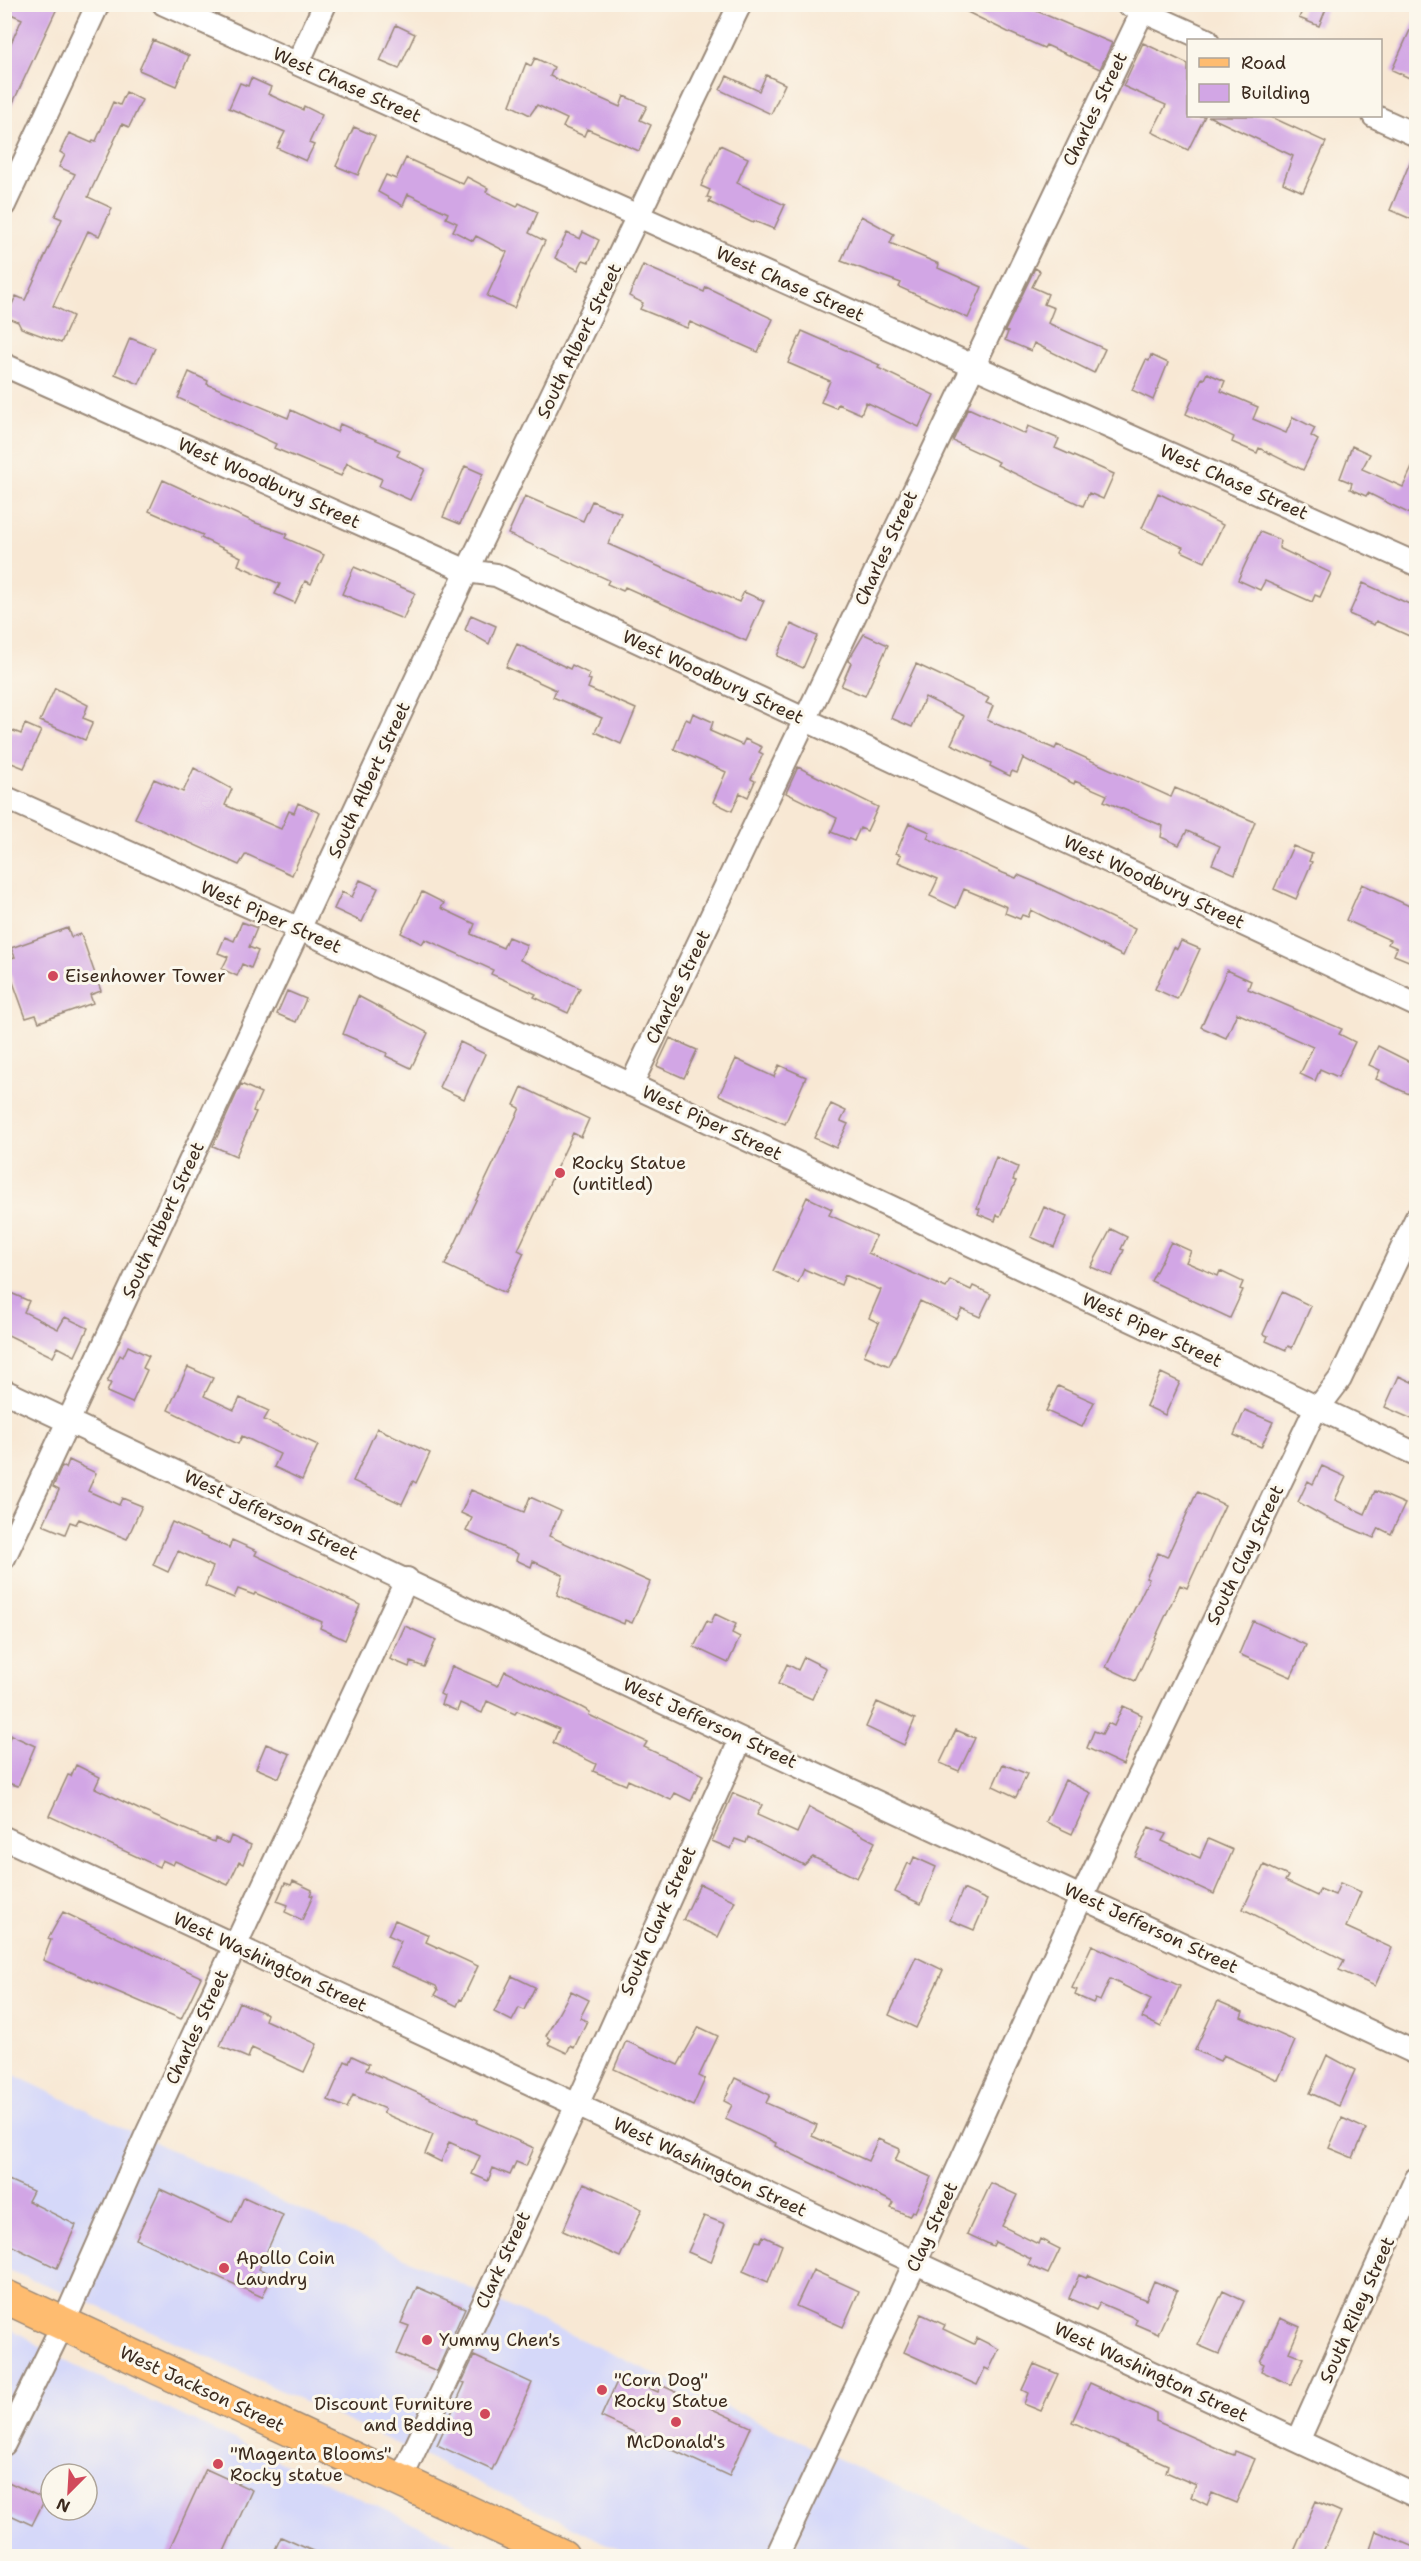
<svg xmlns="http://www.w3.org/2000/svg" width="1421" height="2561" font-family="'Shantell Sans',sans-serif">
<style>
.built{fill:#d5d8f9;fill-rule:evenodd}
.building{fill:#d2a6e5}
.lines{fill:none;stroke-linecap:round;stroke-linejoin:round}
.minor-casing{stroke:#9a8979;stroke-width:26}
.primary-casing{stroke:#9a8979;stroke-width:36}
.minor{stroke:#fff;stroke-width:22}
.primary{stroke:#febc70;stroke-width:33}
.poi-dot{fill:#d1495b;stroke:#fbf7ec;stroke-width:2}
.labels{text-anchor:middle;stroke-width:6;stroke-linejoin:round;paint-order:stroke}
.street-label{font-size:18px;fill:#3b2a1e;stroke:#fbf7ec}
.poi-label{font-size:18px;fill:#3b2a1e;stroke:#fbf7ec;text-anchor:start}
</style>
<rect width="100%" height="100%" fill="#fbf7ec"/>
<filter id="ink" filterUnits="userSpaceOnUse"><feTurbulence type="fractalNoise" baseFrequency=".0167" numOctaves="2"/><feDisplacementMap in="SourceGraphic" scale="12" xChannelSelector="R" yChannelSelector="G"/><feConvolveMatrix kernelMatrix="1 2 1 2 8 2 1 2 1" color-interpolation-filters="sRGB"/></filter>
<filter id="wash" filterUnits="userSpaceOnUse"><feTurbulence type="fractalNoise" baseFrequency=".008" numOctaves="4" result="noise"/><feDisplacementMap in="SourceGraphic" scale="24" xChannelSelector="R" yChannelSelector="G"/><feGaussianBlur stdDeviation="1.35" result="paint"/><feColorMatrix in="noise" values="0 0 0 0 0 0 0 0 0 0 0 0 0 0 0 0 0 1.4 0 .05"/><feComposite in="paint" operator="in"/></filter>
<g filter="url(#wash)">
<rect width="100%" height="100%" fill="#f8e8d4"/>
<!-- built -->
<path class="built" d="M4,2070L145,2138L1049,2556H793L825,2456L767,2556H632L421,2455L75,2296L5,2269Z
M5,2325L71,2364L456,2543L450,2556H5ZM51,2474H87V2510H51Z"/>
<g id="blocks">
<!-- building -->
<path class="building" d="M4,4H59L4,122V58L22,19L4,11Z
M951,4H1020L1112,43L1100,69L1046,45L1044,48L1008,32Z
M1305,4H1328L1319,26L1299,18Z
M1416,17V81L1392,70Z
M396,25L415,34L399,69L380,61Z
M153,40L189,56L176,86L139,70Z
M1143,43L1188,64V116H1205L1188,150L1152,132L1166,105L1123,86Z
M535,58L554,67L550,76L620,107L624,96L647,106L640,120L651,125L639,151L587,129L584,136L563,127L567,119L537,105L530,115L510,105L526,63L531,66Z
M766,75L785,84L771,114L720,90L727,76L759,91Z
M251,78L271,87L268,94L303,110L304,106L322,115L309,143L314,145L306,161L277,148L285,132L229,108L240,83L248,86Z
M126,92L142,100L129,127L122,124L88,197L112,208L99,236L88,231L53,306L73,316L61,343L21,328L18,322L6,317L16,296L25,300L62,219L55,216L75,174L59,167L65,155L60,152L69,133L92,143L93,140L96,141L113,102L120,105Z
M1208,116H1269L1326,142L1303,192L1283,183L1293,156Z
M354,127L375,136L358,175L336,166Z
M720,145L748,158L737,183L785,205L774,229L754,221L753,223L709,202L711,198L707,197L710,190L701,186Z
M1416,148V221L1390,210Z
M406,158L463,184L467,177L488,188L486,192L517,207L519,203L538,212L529,233L545,241L514,308L487,296L507,252L476,236L473,241L453,231L457,223L446,218L448,213L408,194L403,206L378,192L386,175L396,179Z
M861,216L894,234L890,243L939,264L938,268L982,287L968,318L899,287L901,283L841,261Z
M583,232L599,240L589,262L583,260L578,270L555,258L567,233L580,239Z
M643,265L704,292L706,287L773,319L758,352L690,322L687,328L640,309L643,303L629,296Z
M1035,268L1040,271L1032,287L1048,294L1044,304L1054,308L1048,323L1105,349L1094,373L1034,343L1031,351L1005,340L1008,332L1005,331Z
M802,331L880,365L878,368L934,395L919,427L866,402L861,414L838,404L836,408L821,402L830,381L788,363Z
M130,338L155,348L139,384L115,374Z
M1151,355L1168,363L1153,400L1132,390L1146,360L1149,361Z
M189,372L208,381L207,384L288,418L291,410L337,432L340,424L400,450L397,456L425,469L410,500L379,486L382,479L347,463L341,476L274,448L276,444L178,398Z
M1207,373L1225,381L1221,391L1258,407L1253,419L1286,433L1293,417L1315,428L1311,436L1318,440L1303,470L1259,448L1257,453L1232,442L1234,437L1186,414L1202,378L1204,379Z
M968,408L1025,434L1028,426L1059,439L1055,448L1114,474L1103,499L1089,493L1083,506L997,465L999,462L953,441Z
M1352,446L1370,454L1362,469L1403,487L1416,459V517L1368,493L1366,496L1350,489L1352,483L1340,478Z
M465,466L483,474L460,524L443,517Z
M163,480L256,523L287,534L285,538L324,555L311,584L305,581L295,603L275,594L280,584L238,565L241,557L201,538L203,535L149,511Z
M1158,493L1223,525L1205,562L1181,551L1183,547L1142,528Z
M525,496L583,521L592,501L621,513L608,544L739,602L744,592L764,601L746,641L625,587L623,591L607,584L609,580L508,534Z
M1260,532L1280,540L1279,548L1331,573L1320,597L1315,595L1312,602L1265,581L1260,590L1238,580Z
M354,567L415,593L403,619L342,594Z
M1363,583L1416,607V639L1376,621L1374,625L1349,614Z
M471,615L496,626L489,644L465,630Z
M791,624L817,636L803,668L777,656Z
M864,634L888,645L865,696L841,686L851,663L848,661Z
M517,644L570,669L572,665L590,674L588,679L591,680L588,688L636,709L621,744L595,732L602,718L553,697L556,690L506,667Z
M916,664L989,698L986,703L993,706L987,720L1055,749L1057,745L1171,797L1175,788L1255,822L1235,874L1212,864L1220,846L1187,831L1179,845L1161,837L1163,826L1104,801L1107,795L1075,781L1074,784L1023,758L1017,773L1012,771L1010,776L990,766L991,763L951,744L964,716L925,697L912,727L891,718Z
M55,688L88,705L83,718L93,722L85,740L40,721Z
M693,713L713,722L710,731L742,745L745,739L762,747L759,752L763,754L751,779L755,781L748,797L740,793L732,811L713,802L726,772L674,749L686,719L690,721Z
M25,724L41,731L24,768L4,760V743L11,730L21,734Z
M798,767L878,807L867,831L860,828L854,841L831,832L837,818L786,793Z
M194,768L232,789L225,805L281,829L289,811L294,813L298,803L320,813L292,875L246,854L239,865L135,818L154,779L183,792Z
M909,823L930,832L927,838L1003,873L1016,878L1018,875L1042,885L1135,929L1123,956L1031,910L1028,917L1022,915L1020,919L1005,913L1007,907L964,889L956,908L930,896L938,879L898,862L901,855L896,853Z
M1293,846L1312,854L1309,861L1312,862L1296,899L1274,889Z
M360,880L378,888L362,922L334,909L342,892L352,897Z
M1362,884L1416,909V964L1394,955L1397,948L1388,944L1390,940L1346,920Z
M422,892L444,903L441,908L475,924L471,934L503,948L508,937L527,945L520,960L580,988L568,1013L534,997L536,994L491,974L493,970L425,939L422,944L401,933Z
M242,922L257,928L249,947L258,951L251,968L242,964L237,976L222,969L228,957L218,953L225,937L234,941Z
M68,928L71,937L81,934L101,991L90,995L93,1003L39,1022L36,1015L26,1018L5,960L15,957L11,948Z
M1181,941L1200,949L1177,999L1155,989L1174,947L1177,949Z
M1227,970L1251,981L1248,989L1342,1029L1339,1034L1355,1042L1338,1077L1320,1069L1315,1081L1300,1074L1313,1047L1237,1013L1226,1038L1201,1027Z
M287,991L306,999L296,1022L277,1014Z
M358,996L428,1033L411,1068L386,1056L387,1053L343,1034Z
M670,1038L697,1050L684,1078L657,1066Z
M460,1042L485,1054L464,1099L439,1087Z
M1378,1046L1416,1065V1078L1409,1094L1376,1079L1380,1070L1369,1065Z
M736,1059L774,1077L779,1065L806,1077L785,1124L719,1095Z
M241,1084L261,1093L253,1111L256,1112L236,1156L213,1146Z
M522,1087L589,1119L581,1137L573,1133L518,1250L524,1253L505,1293L445,1265L520,1108L514,1105Z
M831,1104L846,1111L841,1121L848,1124L836,1148L814,1138Z
M996,1157L1018,1167L1013,1180L1016,1181L1000,1216L997,1215L995,1221L978,1214L980,1209L977,1208Z
M807,1197L832,1209L829,1215L876,1236L868,1253L946,1288L950,1280L971,1290L973,1286L991,1294L980,1317L962,1309L957,1319L920,1301L889,1366L864,1355L879,1323L869,1318L881,1290L845,1275L841,1285L804,1269L798,1283L773,1271Z
M1044,1207L1067,1217L1054,1247L1031,1237Z
M1111,1229L1127,1237L1121,1249L1124,1250L1112,1276L1091,1267Z
M1171,1242L1191,1251L1186,1262L1218,1276L1220,1271L1243,1282L1240,1289L1243,1290L1230,1318L1151,1281Z
M4,1290L29,1301L24,1312L58,1329L65,1317L88,1328L75,1356L58,1347L53,1357L4,1333Z
M1282,1292L1311,1306L1292,1348L1288,1346L1286,1350L1266,1341L1268,1336L1263,1334Z
M128,1346L149,1356L143,1368L147,1370L132,1403L107,1392L111,1383L107,1382L120,1355L123,1357Z
M188,1367L213,1378L204,1396L234,1410L240,1398L269,1411L264,1420L318,1445L302,1480L274,1467L280,1454L242,1436L238,1444L168,1410Z
M1161,1373L1180,1382L1165,1415L1146,1406Z
M1399,1376L1416,1384V1410L1412,1419L1385,1407Z
M1058,1386L1094,1402L1082,1427L1046,1411Z
M1245,1410L1273,1422L1261,1447L1234,1435Z
M377,1428L430,1453L416,1483L413,1481L402,1504L353,1481Z
M69,1460L96,1473L88,1491L119,1505L122,1498L142,1506L127,1539L79,1519L76,1524L70,1522L65,1534L43,1525L59,1490L53,1487L62,1466L66,1468Z
M1322,1466L1346,1477L1335,1500L1365,1514L1375,1491L1405,1504L1391,1534L1379,1528L1374,1538L1327,1518L1298,1502L1308,1481L1313,1484Z
M471,1490L524,1512L530,1497L561,1511L549,1536L650,1582L632,1623L625,1620L624,1624L557,1595L563,1575L533,1561L531,1567L516,1560L518,1554L466,1531L472,1518L461,1513Z
M1197,1492L1225,1505L1187,1588L1180,1585L1135,1681L1106,1667L1149,1579L1146,1578L1158,1553L1167,1557Z
M172,1522L229,1548L232,1540L257,1551L255,1555L360,1605L345,1640L320,1628L322,1622L255,1593L254,1595L238,1589L234,1598L205,1586L213,1567L178,1551L168,1572L153,1565Z
M715,1614L736,1624L732,1633L740,1637L728,1663L694,1647L707,1621L711,1623Z
M1253,1621L1306,1645L1291,1677L1239,1654Z
M405,1626L436,1640L424,1667L411,1662L409,1667L390,1659Z
M804,1657L826,1668L812,1699L778,1684L787,1664L798,1670Z
M452,1666L498,1686L505,1671L581,1707L590,1712L589,1715L647,1742L644,1747L703,1775L691,1801L675,1793L671,1800L628,1780L626,1785L593,1771L596,1764L553,1743L559,1729L517,1711L515,1714L487,1701L482,1713L460,1703L457,1711L441,1704L444,1696L440,1694Z
M877,1702L915,1719L904,1745L866,1727Z
M1123,1706L1142,1715L1123,1765L1087,1748L1094,1731L1102,1734L1108,1723L1114,1726Z
M956,1730L975,1738L959,1771L940,1763Z
M11,1735L35,1746L18,1786L4,1782V1749Z
M266,1744L290,1754L279,1778L256,1768Z
M1003,1764L1027,1774L1016,1797L993,1786Z
M76,1765L100,1777L95,1788L138,1809L214,1842L215,1838L228,1844L231,1836L251,1845L243,1864L239,1862L228,1885L175,1861L173,1865L162,1860L159,1867L49,1816L68,1775L71,1776Z
M1065,1780L1091,1793L1072,1834L1046,1822Z
M733,1793L762,1805L757,1815L797,1833L809,1807L875,1842L857,1878L813,1857L804,1865L748,1837L746,1843L735,1839L731,1849L712,1841Z
M1149,1827L1166,1834L1162,1841L1200,1858L1208,1839L1233,1850L1214,1894L1135,1857Z
M914,1857L936,1867L921,1904L895,1892L908,1863L911,1865Z
M1264,1865L1288,1876L1285,1881L1317,1896L1320,1889L1335,1895L1340,1883L1361,1892L1346,1927L1392,1948L1375,1986L1339,1970L1344,1960L1243,1909Z
M293,1881L312,1890L310,1895L313,1896L302,1920L285,1912L288,1905L277,1901L285,1883L291,1885Z
M700,1884L735,1901L718,1937L683,1920Z
M963,1889L987,1900L974,1930L950,1920Z
M63,1912L201,1977L181,2019L43,1960L51,1940L48,1939Z
M395,1920L429,1935L426,1942L478,1966L462,2000L460,1999L457,2006L435,1995L438,1990L436,1986L390,1966L401,1941L388,1935Z
M1092,1945L1180,1986L1161,2027L1142,2018L1151,1999L1110,1979L1100,2001L1095,1999L1093,2003L1075,1995L1077,1990L1072,1988Z
M916,1957L943,1970L916,2028L889,2015Z
M512,1976L535,1987L524,2010L519,2008L512,2021L494,2012Z
M571,1991L589,2000L580,2018L587,2021L574,2048L570,2046L567,2053L548,2044L551,2039L546,2036Z
M1218,2001L1243,2012L1241,2017L1295,2041L1278,2080L1223,2055L1220,2061L1195,2050Z
M239,2002L267,2014L265,2020L317,2044L304,2072L252,2048L248,2058L220,2046Z
M699,2027L718,2036L699,2076L705,2079L693,2106L614,2069L626,2041L678,2065Z
M1327,2055L1355,2070L1339,2106L1310,2093Z
M352,2056L369,2064L366,2070L478,2120L477,2123L534,2148L526,2166L516,2162L510,2175L493,2168L488,2181L472,2174L480,2156L449,2142L441,2162L425,2154L433,2135L383,2113L385,2109L353,2095L347,2108L328,2100L345,2061L349,2063Z
M735,2078L770,2095L766,2103L817,2125L812,2136L868,2161L878,2139L900,2149L895,2161L931,2177L915,2212L912,2211L909,2216L891,2208L894,2203L891,2201L775,2146L776,2143L725,2119L732,2105L724,2101Z
M1342,2118L1366,2129L1353,2158L1329,2148Z
M4,2178L33,2191L28,2201L76,2225L57,2268L4,2242Z
M584,2183L642,2209L620,2257L563,2231Z
M991,2183L1017,2195L1002,2226L1038,2244L1040,2239L1060,2249L1048,2274L1028,2265L1031,2259L995,2242L993,2246L967,2234Z
M160,2189L232,2223L244,2197L283,2215L259,2269L273,2275L262,2297L136,2239Z
M704,2216L725,2224L711,2262L688,2252Z
M763,2236L782,2245L768,2282L743,2271L756,2241L760,2242Z
M813,2270L859,2291L843,2327L796,2306Z
M1079,2275L1086,2278L1088,2275L1146,2300L1154,2281L1177,2291L1158,2334L1135,2324L1137,2319L1100,2303L1096,2310L1069,2298Z
M417,2287L465,2308L437,2371L397,2354L409,2326L401,2323Z
M1223,2291L1244,2301L1219,2354L1198,2345Z
M921,2314L945,2325L943,2329L974,2344L977,2338L999,2349L989,2370L985,2368L977,2385L904,2352Z
M1280,2318L1300,2327L1289,2352L1304,2358L1291,2385L1261,2371L1264,2364L1260,2362Z
M474,2356L532,2383L492,2470L437,2445L465,2383L462,2382Z
M1034,2364L1058,2374L1041,2411L1024,2404L1028,2393L1022,2390Z
M620,2375L658,2392L661,2385L751,2427L729,2476L601,2417Z
M1090,2383L1156,2413V2421L1228,2453L1234,2455L1235,2451L1255,2459L1236,2503L1212,2493L1207,2505L1191,2497L1196,2485L1166,2472L1168,2465L1072,2422Z
M206,2469L252,2490L222,2556H166Z
M4,2480L45,2499L32,2525L4,2512Z
M1316,2501L1341,2512L1321,2556H1292Z
M1376,2531L1416,2548V2556H1368Z
M281,2537L324,2556H272Z"/>
</g>
</g>
<g filter="url(#ink)">
<use href="#blocks" fill-opacity="0" stroke="#9a8979" stroke-width="1.5"/>
<g class="lines">
<defs>
<path id="minor" d="M164,4L1416,564
M1127,4L1207,40
M298,63L325,4
M1374,116L1416,135
M4,205L98,4
M4,365L467,571L496,575L1416,1005
M4,797L300,929L1416,1454
M631,1085L1146,4
M4,1391L741,1739L1416,2053
M4,1558L467,571L740,4
M4,1838L1416,2496
M1298,2441L1416,2179
M4,2444L63,2324L145,2138L407,1579
M400,2481L577,2105L741,1739
M777,2556L915,2263L1082,1896L1312,1416L1340,1379L1416,1219"/>
<path id="primary" d="M4,2296L562,2556"/>
</defs>
<!-- minor casing -->
<use href="#minor" class="minor-casing"/>
<!-- primary casing -->
<use href="#primary" class="primary-casing"/>
<!-- minor -->
<use href="#minor" class="minor"/>
<!-- primary -->
<use href="#primary" class="primary"/>
</g>
</g>
<!-- markers -->
<g class="poi-dot">
<circle cx="53" cy="976" r="6"/>
<circle cx="560" cy="1173" r="6"/>
<circle cx="224" cy="2268" r="6"/>
<circle cx="427" cy="2340" r="6"/>
<circle cx="602" cy="2390" r="6"/>
<circle cx="485" cy="2414" r="6"/>
<circle cx="676" cy="2422" r="6"/>
<circle cx="218" cy="2464" r="6"/>
</g>
<g class="labels">
<!-- street labels -->
<g class="street-label">
<text transform="translate(347 85) rotate(24)" y="6">West Chase Street</text>
<text transform="translate(1095 109) rotate(-64)" y="6">Charles Street</text>
<text transform="translate(790 284) rotate(24)" y="6">West Chase Street</text>
<text transform="translate(579 341) rotate(-64)" y="6">South Albert Street</text>
<text transform="translate(1234 482) rotate(24)" y="6">West Chase Street</text>
<text transform="translate(269 483) rotate(24)" y="6">West Woodbury Street</text>
<text transform="translate(886 548) rotate(-65)" y="6">Charles Street</text>
<text transform="translate(713 677) rotate(25)" y="6">West Woodbury Street</text>
<text transform="translate(369 780) rotate(-65)" y="6">South Albert Street</text>
<text transform="translate(1154 882) rotate(25)" y="6">West Woodbury Street</text>
<text transform="translate(271 917) rotate(24)" y="6">West Piper Street</text>
<text transform="translate(678 987) rotate(-64)" y="6">Charles Street</text>
<text transform="translate(712 1123) rotate(25)" y="6">West Piper Street</text>
<text transform="translate(163 1220) rotate(-65)" y="6">South Albert Street</text>
<text transform="translate(1152 1330) rotate(25)" y="6">West Piper Street</text>
<text transform="translate(271 1515) rotate(25)" y="6">West Jefferson Street</text>
<text transform="translate(1245 1555) rotate(-64)" y="6">South Clay Street</text>
<text transform="translate(710 1723) rotate(25)" y="6">West Jefferson Street</text>
<text transform="translate(658 1921) rotate(-66)" y="6">South Clark Street</text>
<text transform="translate(1151 1928) rotate(25)" y="6">West Jefferson Street</text>
<text transform="translate(270 1962) rotate(25)" y="6">West Washington Street</text>
<text transform="translate(197 2027) rotate(-65)" y="6">Charles Street</text>
<text transform="translate(710 2167) rotate(25)" y="6">West Washington Street</text>
<text transform="translate(932 2227) rotate(-65)" y="6">Clay Street</text>
<text transform="translate(503 2260) rotate(-65)" y="6">Clark Street</text>
<text transform="translate(1357 2310) rotate(-66)" y="6">South Riley Street</text>
<text transform="translate(1151 2372) rotate(25)" y="6">West Washington Street</text>
<text transform="translate(202 2389) rotate(25)" y="6">West Jackson Street</text>
</g>
<!-- poi labels -->
<g class="poi-label">
<text x="65" y="982">Eisenhower Tower</text>
<text x="572" y="1169">Rocky Statue<tspan x="572" dy="21">(untitled)</tspan></text>
<text x="236" y="2264">Apollo Coin<tspan x="236" dy="21">Laundry</tspan></text>
<text x="439" y="2346">Yummy Chen's</text>
<text x="614" y="2386">"Corn Dog"<tspan x="614" dy="21">Rocky Statue</tspan></text>
<text x="473" y="2410" text-anchor="end">Discount Furniture<tspan x="473" dy="21">and Bedding</tspan></text>
<text x="676" y="2448" text-anchor="middle">McDonald's</text>
<text x="230" y="2460">"Magenta Blooms"<tspan x="230" dy="21">Rocky statue</tspan></text>
</g>
</g>
<!-- margin -->
<rect width="1421" height="2561" fill="none" stroke="#fbf7ec" stroke-width="24"/>
<!-- legend -->
<rect x="1187" y="39" width="195" height="78" fill="#fbf7ec" stroke="#aea59a" stroke-width="1.5"/>
<rect x="1199" y="58" width="30" height="9" fill="#febc70" stroke="#aea59a" stroke-width="1.5"/>
<text x="1241" y="69" font-size="18" fill="#3b2a1e">Road</text>
<rect x="1199" y="84" width="30" height="18" fill="#d2a6e5" stroke="#aea59a" stroke-width="1.5"/>
<text x="1241" y="99" font-size="18" fill="#3b2a1e">Building</text>
<!-- north arrow -->
<g transform="translate(69 2492) rotate(204)"><circle r="28" fill="#fbf7ec" stroke="#aea59a" stroke-width="1.5"/>
<path d="M0-4.5L10 22L0 15L-10 22Z" fill="#d1495b"/>
<text y="-9" font-size="16" font-weight="bold" text-anchor="middle" fill="#3b2a1e">N</text>
</g>
</svg>
